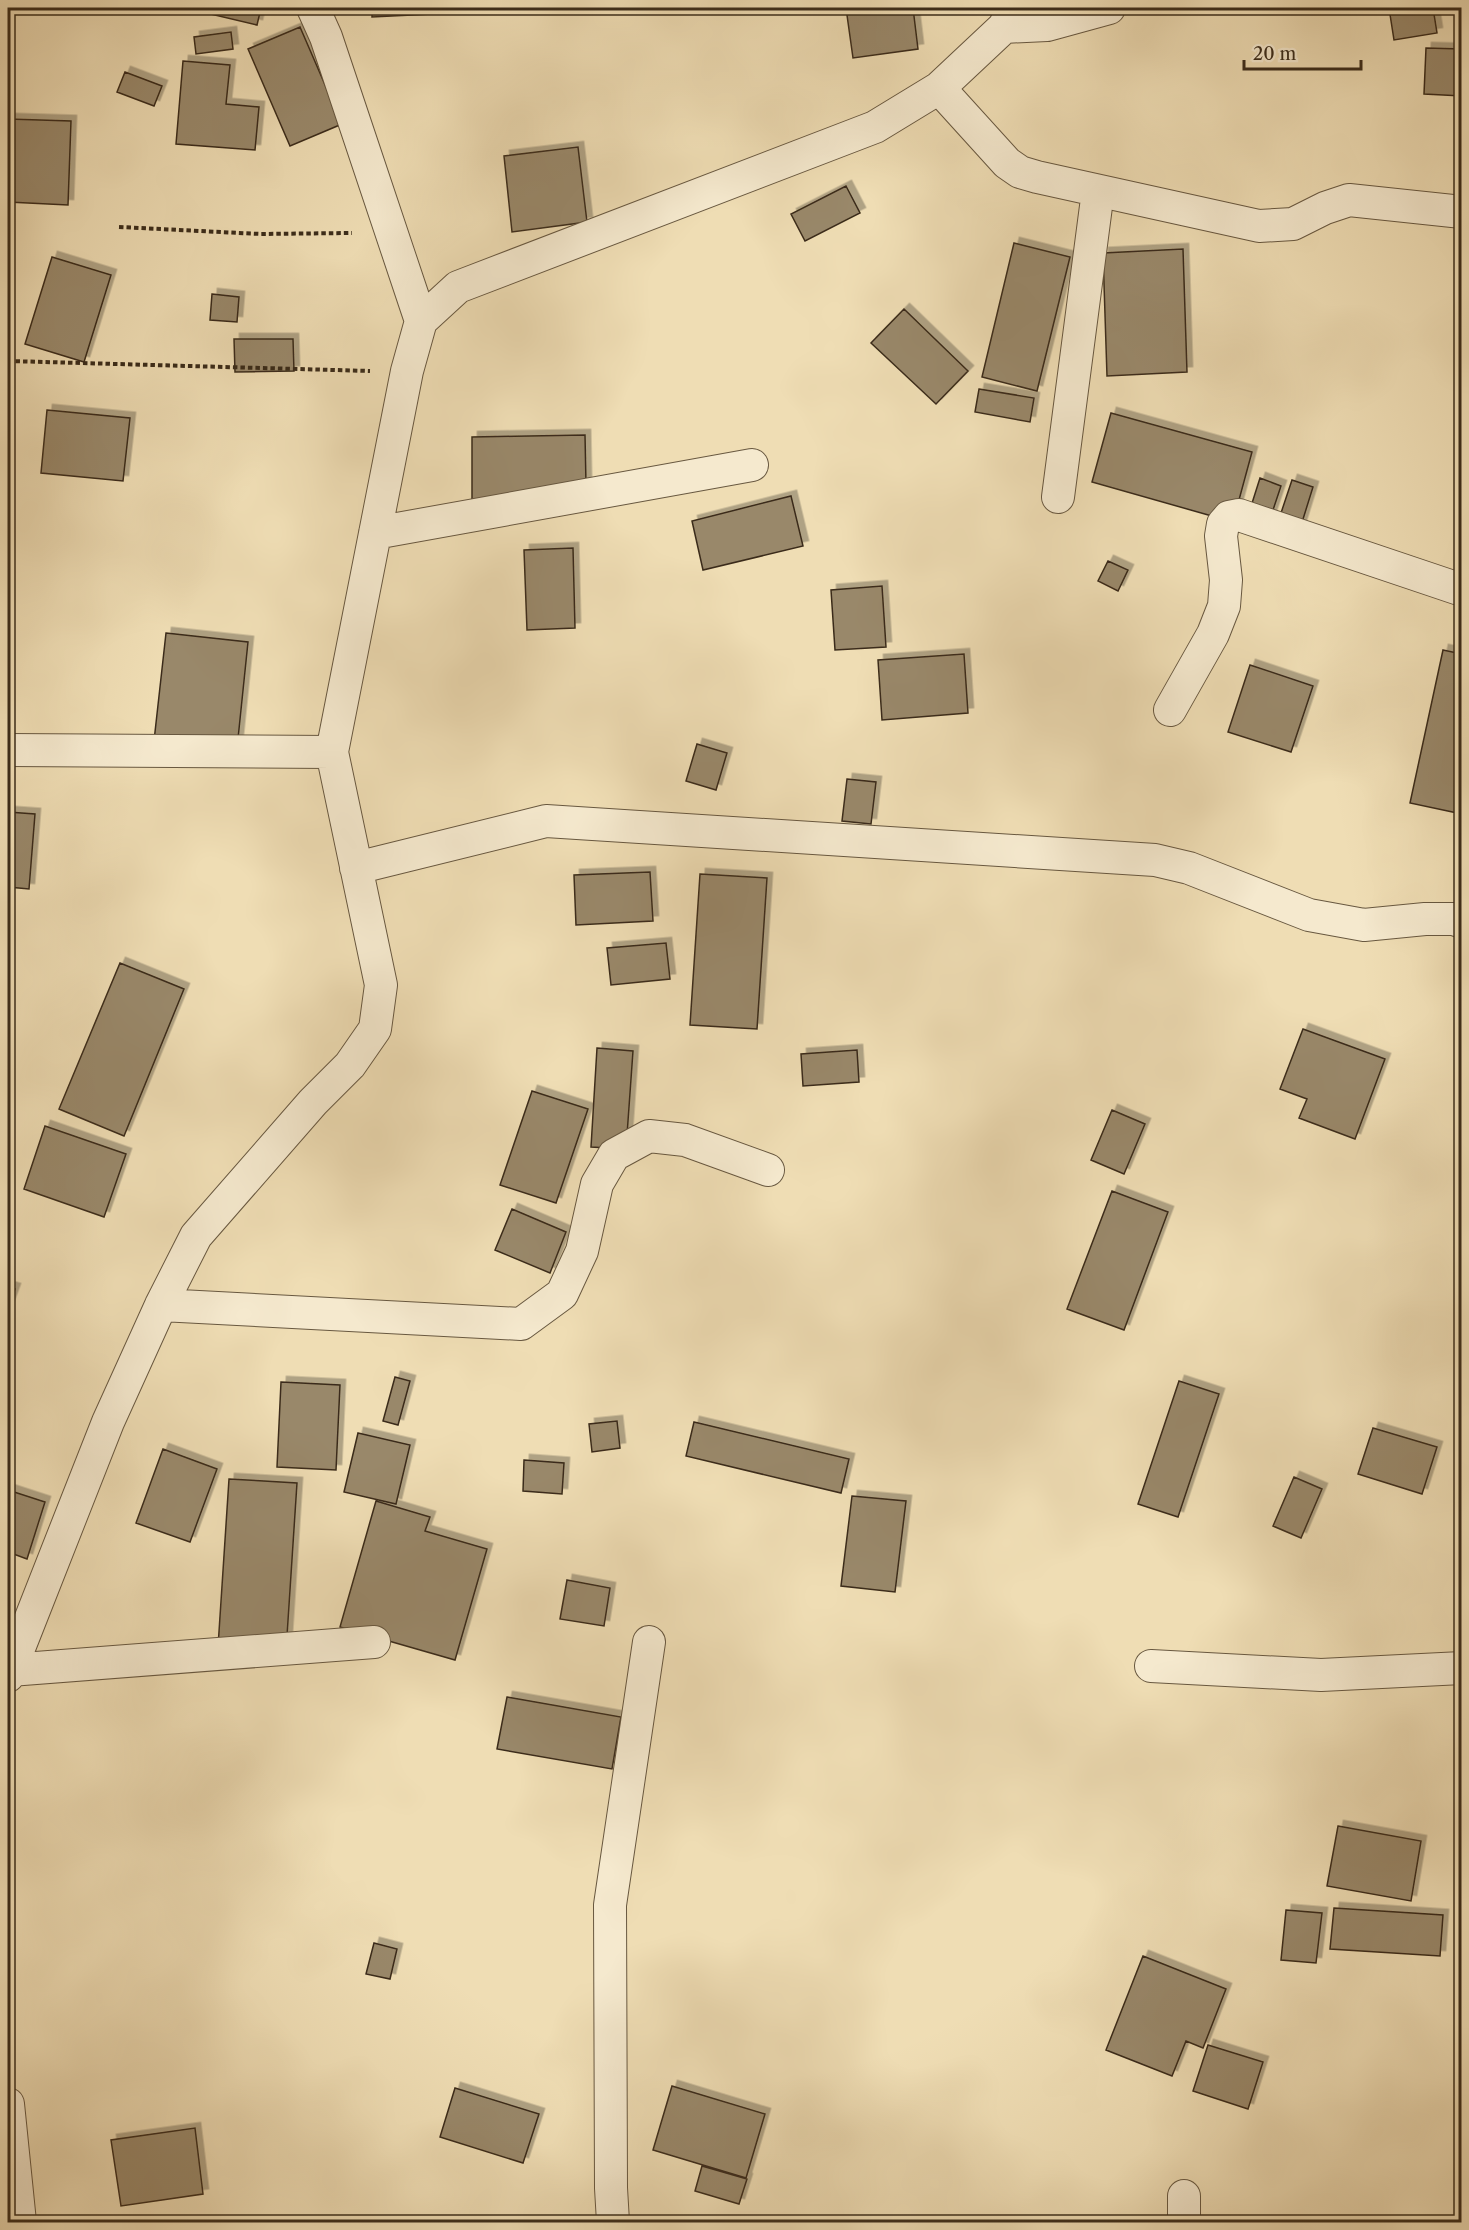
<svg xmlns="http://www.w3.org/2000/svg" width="1469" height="2230" font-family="'Libre Caslon Text',serif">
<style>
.building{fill:#99886a;stroke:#3b2c1a;stroke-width:1.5;filter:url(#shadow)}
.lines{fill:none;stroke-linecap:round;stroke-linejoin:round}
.minor-casing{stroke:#685840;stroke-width:34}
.path{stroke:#3b2c1a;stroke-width:4;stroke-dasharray:4.5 3;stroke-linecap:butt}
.minor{stroke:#f5e9ce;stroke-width:32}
</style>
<defs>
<filter id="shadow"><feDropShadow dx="5.5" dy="-5.5" stdDeviation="0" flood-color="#0004"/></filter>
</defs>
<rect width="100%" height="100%" fill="#efddb4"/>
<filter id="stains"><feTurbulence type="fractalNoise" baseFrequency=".00333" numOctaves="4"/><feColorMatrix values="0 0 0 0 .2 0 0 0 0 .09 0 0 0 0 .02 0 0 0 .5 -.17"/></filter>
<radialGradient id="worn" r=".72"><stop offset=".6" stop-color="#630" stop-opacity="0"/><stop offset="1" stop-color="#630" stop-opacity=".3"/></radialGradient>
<!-- building -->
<path class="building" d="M203,8H261L257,25L202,12Z
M372,8H432V14L372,17Z
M846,8H913L918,49L853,58Z
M1389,8H1433L1437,33L1394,40Z
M300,27L342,124L290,146L248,49Z
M231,32L233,49L196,54L194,37Z
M1426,48L1462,49V96L1424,94Z
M183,61L230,65L226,104L259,107L255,150L176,144Z
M125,72L162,86L154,106L117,92Z
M8,119L71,121L68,205L8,202Z
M578,147L587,222L512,232L504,156Z
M846,186L860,213L805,241L791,214Z
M1014,243L1070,257L1037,391L982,377Z
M1183,249L1187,372L1107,376L1103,253Z
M52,257L111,275L84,362L25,344Z
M212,294L239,297L237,322L210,320Z
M904,309L968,371L936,404L871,343Z
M234,339H293L294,371L235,372Z
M979,389L1034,398L1030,422L975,412Z
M47,410L130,418L123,481L41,473Z
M1111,413L1252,452L1233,522L1092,482Z
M585,435L586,484L472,507V437Z
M1260,478L1281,486L1268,525L1247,519Z
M1292,480L1313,487L1299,532L1277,525Z
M791,496L803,546L703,570L692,521Z
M573,548L575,628L527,630L524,550Z
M1108,561L1128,570L1118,591L1098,581Z
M882,586L886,647L835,650L831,590Z
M166,633L248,642L236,758L153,750Z
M1443,650L1462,654V814L1410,803Z
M964,654L968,713L882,720L878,660Z
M1250,665L1313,686L1291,752L1228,732Z
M697,744L727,753L716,790L686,781Z
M847,779L876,782L871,824L842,821Z
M8,812L35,814L29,889L8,887Z
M650,872L653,921L576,925L574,875Z
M700,874L767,878L757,1029L690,1025Z
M666,943L670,979L611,985L607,948Z
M120,963L184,989L124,1136L59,1109Z
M1303,1029L1385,1059L1355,1139L1299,1118L1307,1099L1280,1089Z
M597,1048L633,1051L626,1149L591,1147Z
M857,1050L859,1082L803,1086L801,1054Z
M532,1091L588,1109L556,1203L500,1185Z
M1112,1110L1145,1124L1124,1174L1091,1160Z
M45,1126L126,1154L104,1217L24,1189Z
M1112,1191L1168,1212L1124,1330L1067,1309Z
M512,1209L566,1232L550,1273L495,1250Z
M8,1287L15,1289L8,1308Z
M395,1377L410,1381L398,1425L383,1421Z
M1179,1381L1219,1394L1178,1517L1138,1504Z
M281,1382L340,1385L336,1470L277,1467Z
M617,1421L620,1448L592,1452L589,1424Z
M694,1422L849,1459L841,1493L686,1456Z
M1373,1428L1437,1447L1422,1494L1358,1474Z
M358,1433L410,1445L396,1504L344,1492Z
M163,1449L217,1469L190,1542L136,1523Z
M524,1460L564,1463L562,1494L523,1491Z
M1294,1477L1322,1489L1301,1538L1273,1526Z
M229,1479L297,1483L286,1651L218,1647Z
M8,1490L45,1502L27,1559L8,1552Z
M852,1496L906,1501L895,1592L841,1586Z
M376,1501L430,1517L425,1531L487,1549L455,1660L340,1627Z
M567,1580L610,1588L604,1626L560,1619Z
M507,1697L621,1717L612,1769L497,1749Z
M1338,1826L1421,1841L1411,1901L1327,1886Z
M1334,1908L1443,1915L1440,1956L1330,1949Z
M1286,1910L1322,1913L1316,1963L1281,1960Z
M374,1943L397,1949L390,1979L366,1974Z
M1143,1956L1226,1989L1203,2048L1186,2041L1172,2076L1106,2050Z
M1208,2045L1263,2062L1248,2109L1193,2091Z
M672,2086L765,2114L746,2178L653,2150Z
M455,2088L539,2114L523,2163L440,2137Z
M195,2128L203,2194L121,2206L111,2140Z
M702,2166L747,2179L739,2204L695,2191Z"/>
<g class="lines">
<defs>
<path id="minor" d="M313,8L326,37L421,321
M1004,27L1047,25L1109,8
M939,88L1007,163L1020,172L1037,177L1259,226L1293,224L1325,208L1349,200L1462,212
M1058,497L1098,191
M375,533L752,465
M1170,710L1213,634L1224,606L1226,580L1221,536L1223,524L1229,517L1239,515L1462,590
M8,750L332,752
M356,868L546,821L1155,860L1189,868L1309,915L1364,925L1425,919H1454L1462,922
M161,1305L521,1324L562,1294L582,1251L597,1184L614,1155L649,1136L685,1140L768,1170
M1151,1666L1321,1675L1462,1668
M10,1670L374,1642
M8,1676L108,1422L161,1305L196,1236L313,1102L350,1065L375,1029L381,985L332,752L407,371L421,321L458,287L875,127L939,88L1004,27L1013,8
M8,2104L20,2222
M613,2222L611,2188L610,1905L649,1642
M1184,2222V2196"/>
</defs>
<!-- minor casing -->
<use href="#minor" class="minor-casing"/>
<!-- path -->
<path class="path" d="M119,227L261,234L352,233
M8,361L370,371"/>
<!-- minor -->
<use href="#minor" class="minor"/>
</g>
<!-- margin -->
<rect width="1469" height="2230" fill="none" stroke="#efddb4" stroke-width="30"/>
<rect x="9" y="9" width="1451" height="2212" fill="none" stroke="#3b2c1a" stroke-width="3"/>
<rect x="15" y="15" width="1439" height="2200" fill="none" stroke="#3b2c1a" stroke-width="1.5"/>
<!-- scale -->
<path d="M1244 60v9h117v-9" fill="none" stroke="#3b2c1a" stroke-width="3"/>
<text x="1253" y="60" font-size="18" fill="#3b2c1a" stroke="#f5e9ce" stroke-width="4.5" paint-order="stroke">20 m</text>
<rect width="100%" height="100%" filter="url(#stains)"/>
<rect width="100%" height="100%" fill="url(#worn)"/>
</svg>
